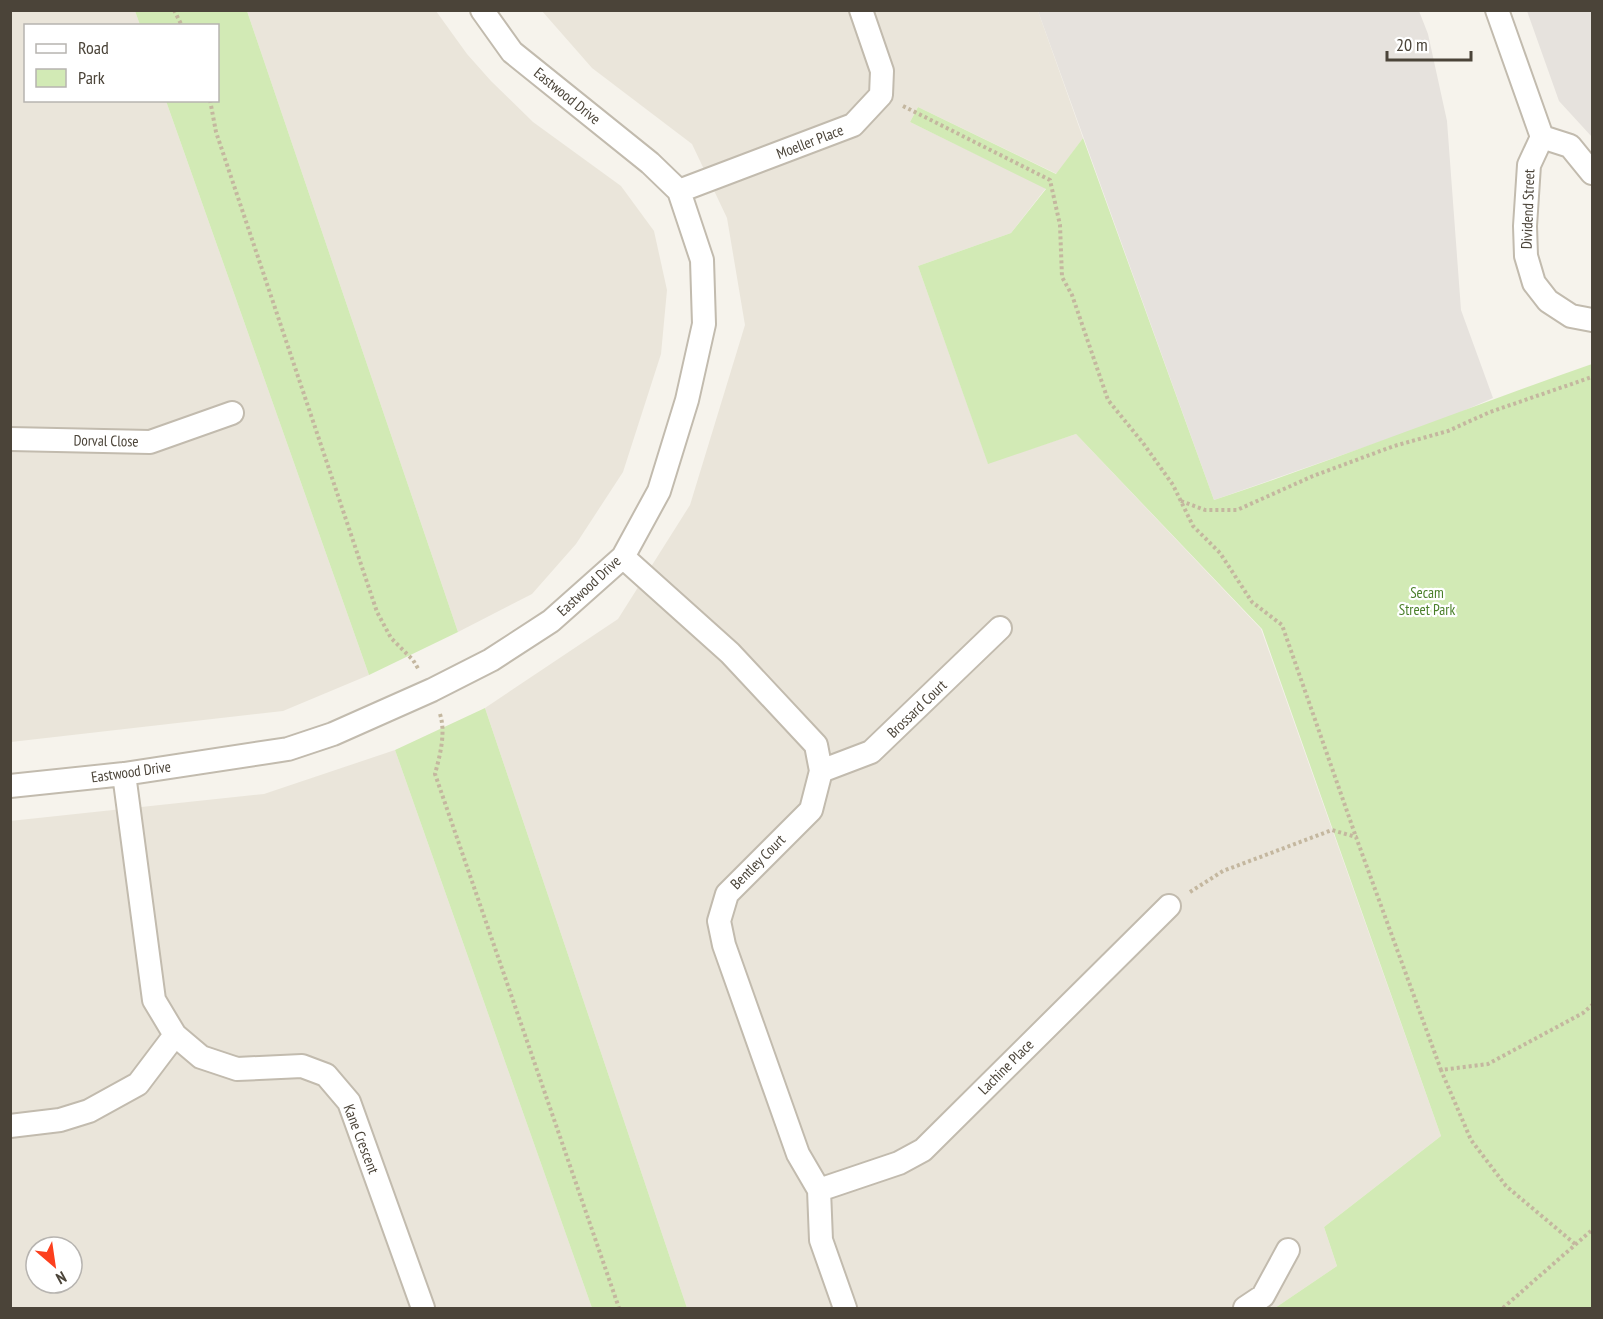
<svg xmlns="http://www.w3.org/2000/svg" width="1603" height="1319" font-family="'PT Sans Narrow',sans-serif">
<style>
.residential{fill:#eae5da;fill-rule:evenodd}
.industrial{fill:#e6e2dd}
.green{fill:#d2eab5}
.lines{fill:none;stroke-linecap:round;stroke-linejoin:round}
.minor-casing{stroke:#c2bbae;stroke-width:26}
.path{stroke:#c4b79f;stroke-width:4;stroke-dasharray:3 3;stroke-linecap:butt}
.minor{stroke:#fff;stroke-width:22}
.labels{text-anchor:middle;stroke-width:4.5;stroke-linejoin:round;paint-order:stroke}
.street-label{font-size:15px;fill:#4b4439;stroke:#fff}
.park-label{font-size:15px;fill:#4a7f2a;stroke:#fff}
</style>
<rect width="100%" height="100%" fill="#f6f3ec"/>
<!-- residential -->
<path class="residential" d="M10,11H135L140,25L26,26V100L166,101L369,675L283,711L11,742Z
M247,11H436L467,54L491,81L533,122L621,186L654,231L667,290L661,354L623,472L576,544L532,594L458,632Z
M542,11H1038L1083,138L1057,174L918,107L910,122L1046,188L1011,233L918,266L988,463L1076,434L1261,629L1441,1136L1324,1227L1337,1266L1275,1308H687L485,708L618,619L690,505L745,325L727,218L692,144L592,68Z
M395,750L592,1308H11L10,821L264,794ZM36,1247H72V1283H36Z"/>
<!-- industrial -->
<path class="industrial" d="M1038,11H1419L1428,34L1447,121L1461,310L1493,398L1445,419L1214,500Z
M1527,11H1592V137L1559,101Z"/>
<!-- green -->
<path class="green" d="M135,11H247L458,632L369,675L166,101L218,100V26L140,25Z
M918,107L1056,174L1083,138L1214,500C1341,458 1466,408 1592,364V1308H1275L1337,1266L1324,1227L1441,1136L1262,629L1076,434L988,464L918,266L1011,233L1046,189L910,122Z
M485,708L687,1308H592L395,750Z"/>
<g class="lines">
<defs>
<path id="minor" d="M1497,10L1542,137L1529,165L1525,226L1526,256L1534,283L1548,301L1571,316L1592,320
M1542,137L1570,146L1592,173
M679,191L853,125L881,95L882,71L861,10
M10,439L150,442L232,413
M623,557L730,653L816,745L821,771L811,810L727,894L719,921L724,945L798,1154L819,1190L821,1240L845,1308
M821,771L871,752L1000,628
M124,774L154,1000L175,1035L201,1057L237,1069L302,1066L326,1075L349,1102L423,1308
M10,786L124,774L288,749L333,734L432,690L491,660L551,621L623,557L659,491L687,400L704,324L702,260L679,191L650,163L512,52L482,10
M10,1126L60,1120L89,1111L138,1084L175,1035
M819,1190L899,1163L923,1150L1169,906
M1245,1308L1263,1296L1288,1250"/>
</defs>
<!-- minor casing -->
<use href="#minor" class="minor-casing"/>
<!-- path -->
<path class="path" d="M174,10L182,26
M210,100L216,132L377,612L391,638L413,660L419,670
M903,106L1050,180L1060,225L1062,277L1072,295L1108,400L1143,443L1173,485L1193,526L1220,553L1252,602L1282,625L1356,837
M1181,501L1205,510H1237L1313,476L1394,446L1448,431L1490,412L1592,377
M440,714C446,733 440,755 435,774L619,1308
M1190,892L1223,871L1332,830L1356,837L1441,1070
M1575,1244L1506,1186L1471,1140L1441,1070L1488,1064L1583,1013L1592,1005
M1503,1308L1592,1230"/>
<!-- minor -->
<use href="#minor" class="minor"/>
</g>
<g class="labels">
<!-- street labels -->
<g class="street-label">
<text transform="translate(567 96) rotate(39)" y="5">Eastwood Drive</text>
<text transform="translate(810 142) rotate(-21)" y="5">Moeller Place</text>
<text transform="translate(1528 209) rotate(-88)" y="5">Dividend Street</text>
<text transform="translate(106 441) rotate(1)" y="5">Dorval Close</text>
<text transform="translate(589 586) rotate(-43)" y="5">Eastwood Drive</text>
<text transform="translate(917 709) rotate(-44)" y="5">Brossard Court</text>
<text transform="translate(131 772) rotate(-8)" y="5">Eastwood Drive</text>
<text transform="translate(758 862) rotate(-45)" y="5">Bentley Court</text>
<text transform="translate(1006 1067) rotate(-45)" y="5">Lachine Place</text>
<text transform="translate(361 1139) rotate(69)" y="5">Kane Crescent</text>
</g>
<!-- park labels -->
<g class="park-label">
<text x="1427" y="598">Secam<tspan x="1427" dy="17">Street Park</tspan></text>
</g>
</g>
<!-- border -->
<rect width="1603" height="1319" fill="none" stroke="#4b4439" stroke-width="24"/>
<!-- legend -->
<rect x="24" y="24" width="195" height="78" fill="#ffffff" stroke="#b7b4b0" stroke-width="1.5"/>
<rect x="36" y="44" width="30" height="9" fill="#ffffff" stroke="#b7b4b0" stroke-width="1.5"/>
<text x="78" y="54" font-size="18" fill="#4b4439">Road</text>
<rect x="36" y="69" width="30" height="18" fill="#d2eab5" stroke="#b7b4b0" stroke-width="1.5"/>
<text x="78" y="84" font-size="18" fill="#4b4439">Park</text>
<!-- north arrow -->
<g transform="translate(54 1265) rotate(151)"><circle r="28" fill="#ffffff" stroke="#b7b4b0" stroke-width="1.5"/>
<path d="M0-4.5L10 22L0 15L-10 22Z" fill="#fc3f1d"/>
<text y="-9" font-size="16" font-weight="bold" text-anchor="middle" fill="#4b4439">N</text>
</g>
<!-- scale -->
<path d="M1387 51v9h84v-9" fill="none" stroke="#4b4439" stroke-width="3"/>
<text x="1396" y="51" font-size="18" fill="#4b4439" stroke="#ffffff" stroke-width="4.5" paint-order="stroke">20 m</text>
</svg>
